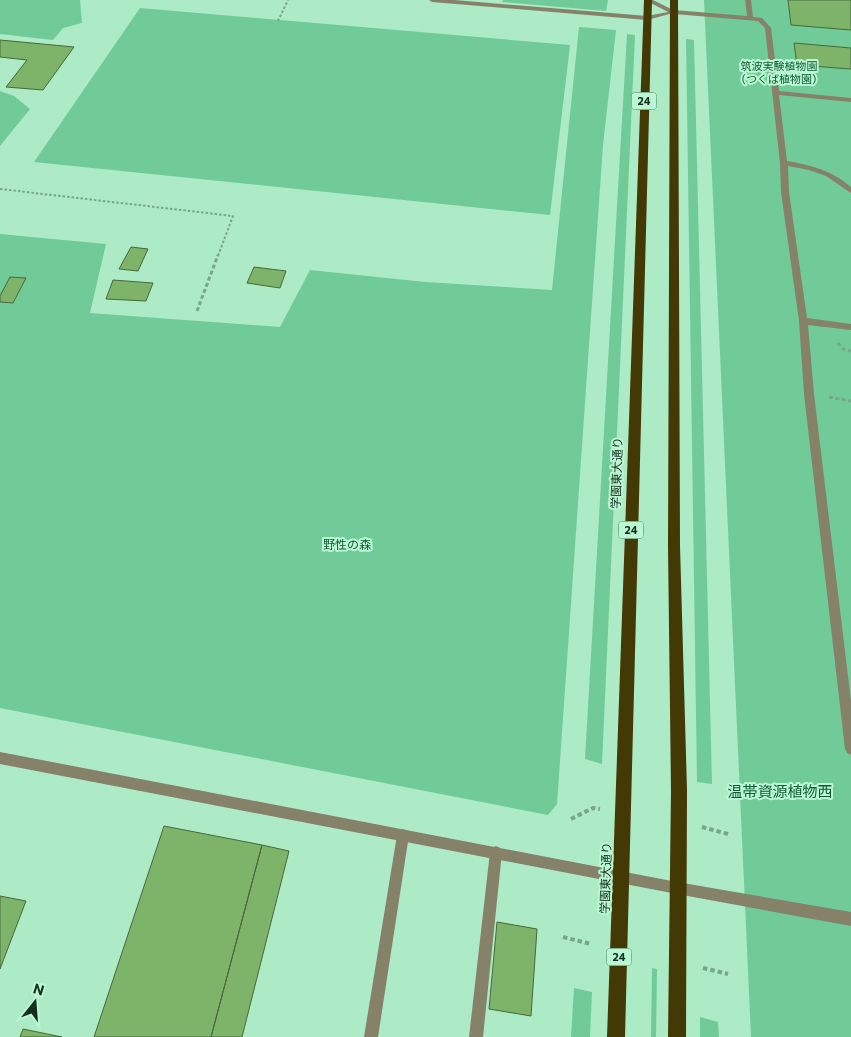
<svg xmlns="http://www.w3.org/2000/svg" width="851" height="1037" font-family="Commissioner,'Noto Sans JP',sans-serif">
<style>
.green{fill:#70cb99}
.building{fill:#7db46a;stroke:#47693b}
.lines{fill:none;stroke-linecap:round;stroke-linejoin:round}
.path-far2{stroke:#77a78b;stroke-width:2;stroke-dasharray:2.5 2;stroke-linecap:butt}
.path-far1{stroke:#77a78b;stroke-width:3;stroke-dasharray:4 2.5;stroke-linecap:butt}
.path{stroke:#77a78b;stroke-width:4;stroke-dasharray:4.5 3;stroke-linecap:butt}
.service{fill:#868169;fill-rule:evenodd}
.minor{fill:#868169;fill-rule:evenodd}
.tertiary{fill:#868169;fill-rule:evenodd}
.primary{fill:#433905;fill-rule:evenodd}
.labels{text-anchor:middle;stroke-width:4;stroke-linejoin:round;paint-order:stroke}
.far-park-label{font-size:11px;fill:#0f5837;stroke:#baf8d3}
.shield{fill:#baf8d3;stroke:#476b56;stroke-width:1}
.shield-label{font-size:11px;font-weight:bold;fill:#162e20}
.street-label{font-size:12px;fill:#162e20;stroke:#baf8d3}
.park-label{font-size:12px;fill:#0f5837;stroke:#baf8d3}
.near-park-label{font-size:15px;fill:#0f5837;stroke:#baf8d3}
</style>
<rect width="100%" height="100%" fill="#adeac6"/>
<!-- green -->
<path class="green" d="M0,0H80L82,23L63,28L53,40L0,34Z
M503,0H608L606,11L502,2Z
M704,0H851V1037H751Z
M140,8L570,45L550,215L34,162Z
M579,27L616,30L603,145L557,804L548,815L0,708V234L106,244L90,313L280,327L310,270L425,282L552,290Z
M627,34L635,35L602,764L585,759Z
M686,39L694,40L712,784L697,782Z
M0,91L14,96L30,109L0,146Z
M652,968L657,969L656,1037H651Z
M574,988L592,992L590,1037H571Z
M700,1017L718,1022L719,1037H700Z"/>
<!-- building -->
<path class="building" d="M788,0H851V30L791,25Z
M0,40L74,47L43,90L6,87L27,60L0,57Z
M794,43L851,48V69L797,65Z
M131,247L148,249L138,271L119,269Z
M254,267L286,271L280,288L247,283Z
M10,277L26,278L13,303L0,302V296Z
M113,280L153,283L146,301L106,299Z
M164,826L262,845L211,1037H94Z
M262,845L289,851L242,1037H211Z
M0,896L26,901L0,969Z
M497,922L537,929L531,1016L489,1009Z
M23,1029L62,1037H20Z"/>
<g class="lines">
<!-- path-far2 -->
<path class="path-far2" d="M278,21L288,0
M0,189L233,216L218,256"/>
<!-- path-far1 -->
<path class="path-far1" d="M197,311L218,255
M838,343L843,349L851,351
M829,397L851,401"/>
<!-- path -->
<path class="path" d="M571,819L593,808L600,809
M702,827L728,834
M563,937L591,944
M703,968L728,974"/>
<!-- service -->
<path class="service" d="M745,0H751L753,17L762,18L771,28L779,91L851,98V102L779,95L787,161C811,165 833,171 851,187V193L826,176L809,170L788,166L789,192L807,318L851,324V330L808,325L814,394L851,701V755L847,753L845,749L804,394L799,321L781,192L780,163L765,28L758,21L674,14L671,12L674,10L747,16Z
M496,846L500,848L502,852L483,1037H469L490,852L492,848Z
M677,882L851,912V926L677,894L672,893L671,888L672,883Z"/>
<!-- minor -->
<path class="minor" d="M403,829L407,831L409,835L378,1037H364L397,835L399,831Z"/>
<!-- tertiary -->
<path class="tertiary" d="M429,0H454L647,16L668,12L645,0H653L677,12L647,20L432,2Z
M0,752L677,882L682,883L683,888L682,893L677,894L0,764Z"/>
<!-- primary -->
<path class="primary" d="M644,0H652L625,1037H607Z
M670,0H678L680,546L687,790L686,1037H668L671,790L668,546Z"/>
</g>
<g class="labels">
<!-- far-park labels -->
<g class="far-park-label">
<text x="779" y="70">筑波実験植物園<tspan x="779" dy="13">(つくば植物園)</tspan></text>
</g>
<!-- shield labels -->
<g class="shield">
<rect x="631.5" y="92.5" width="25" height="17" rx="4"/>
<rect x="618.5" y="521.5" width="25" height="17" rx="4"/>
<rect x="606.5" y="948.5" width="25" height="17" rx="4"/>
</g>
<g class="shield-label">
<text x="644" y="105">24</text>
<text x="631" y="534">24</text>
<text x="619" y="961">24</text>
</g>
<!-- street labels -->
<g class="street-label">
<text transform="translate(617 473) rotate(-88)" y="4">学園東大通り</text>
<text transform="translate(606 878) rotate(-88)" y="4">学園東大通り</text>
</g>
<!-- park labels -->
<g class="park-label">
<text x="347" y="549">野性の森</text>
</g>
<!-- near-park labels -->
<g class="near-park-label">
<text x="780" y="797">温帯資源植物西</text>
</g>
</g>
<!-- north arrow -->
<g transform="translate(35 1002) rotate(17)" stroke="#baf8d3" stroke-width="4" paint-order="stroke">
<path d="M0-4L9 19L0 12L-9 19Z" fill="#162e20"/>
<text y="-8" font-size="14" font-weight="bold" text-anchor="middle" fill="#162e20">N</text>
</g>
</svg>
